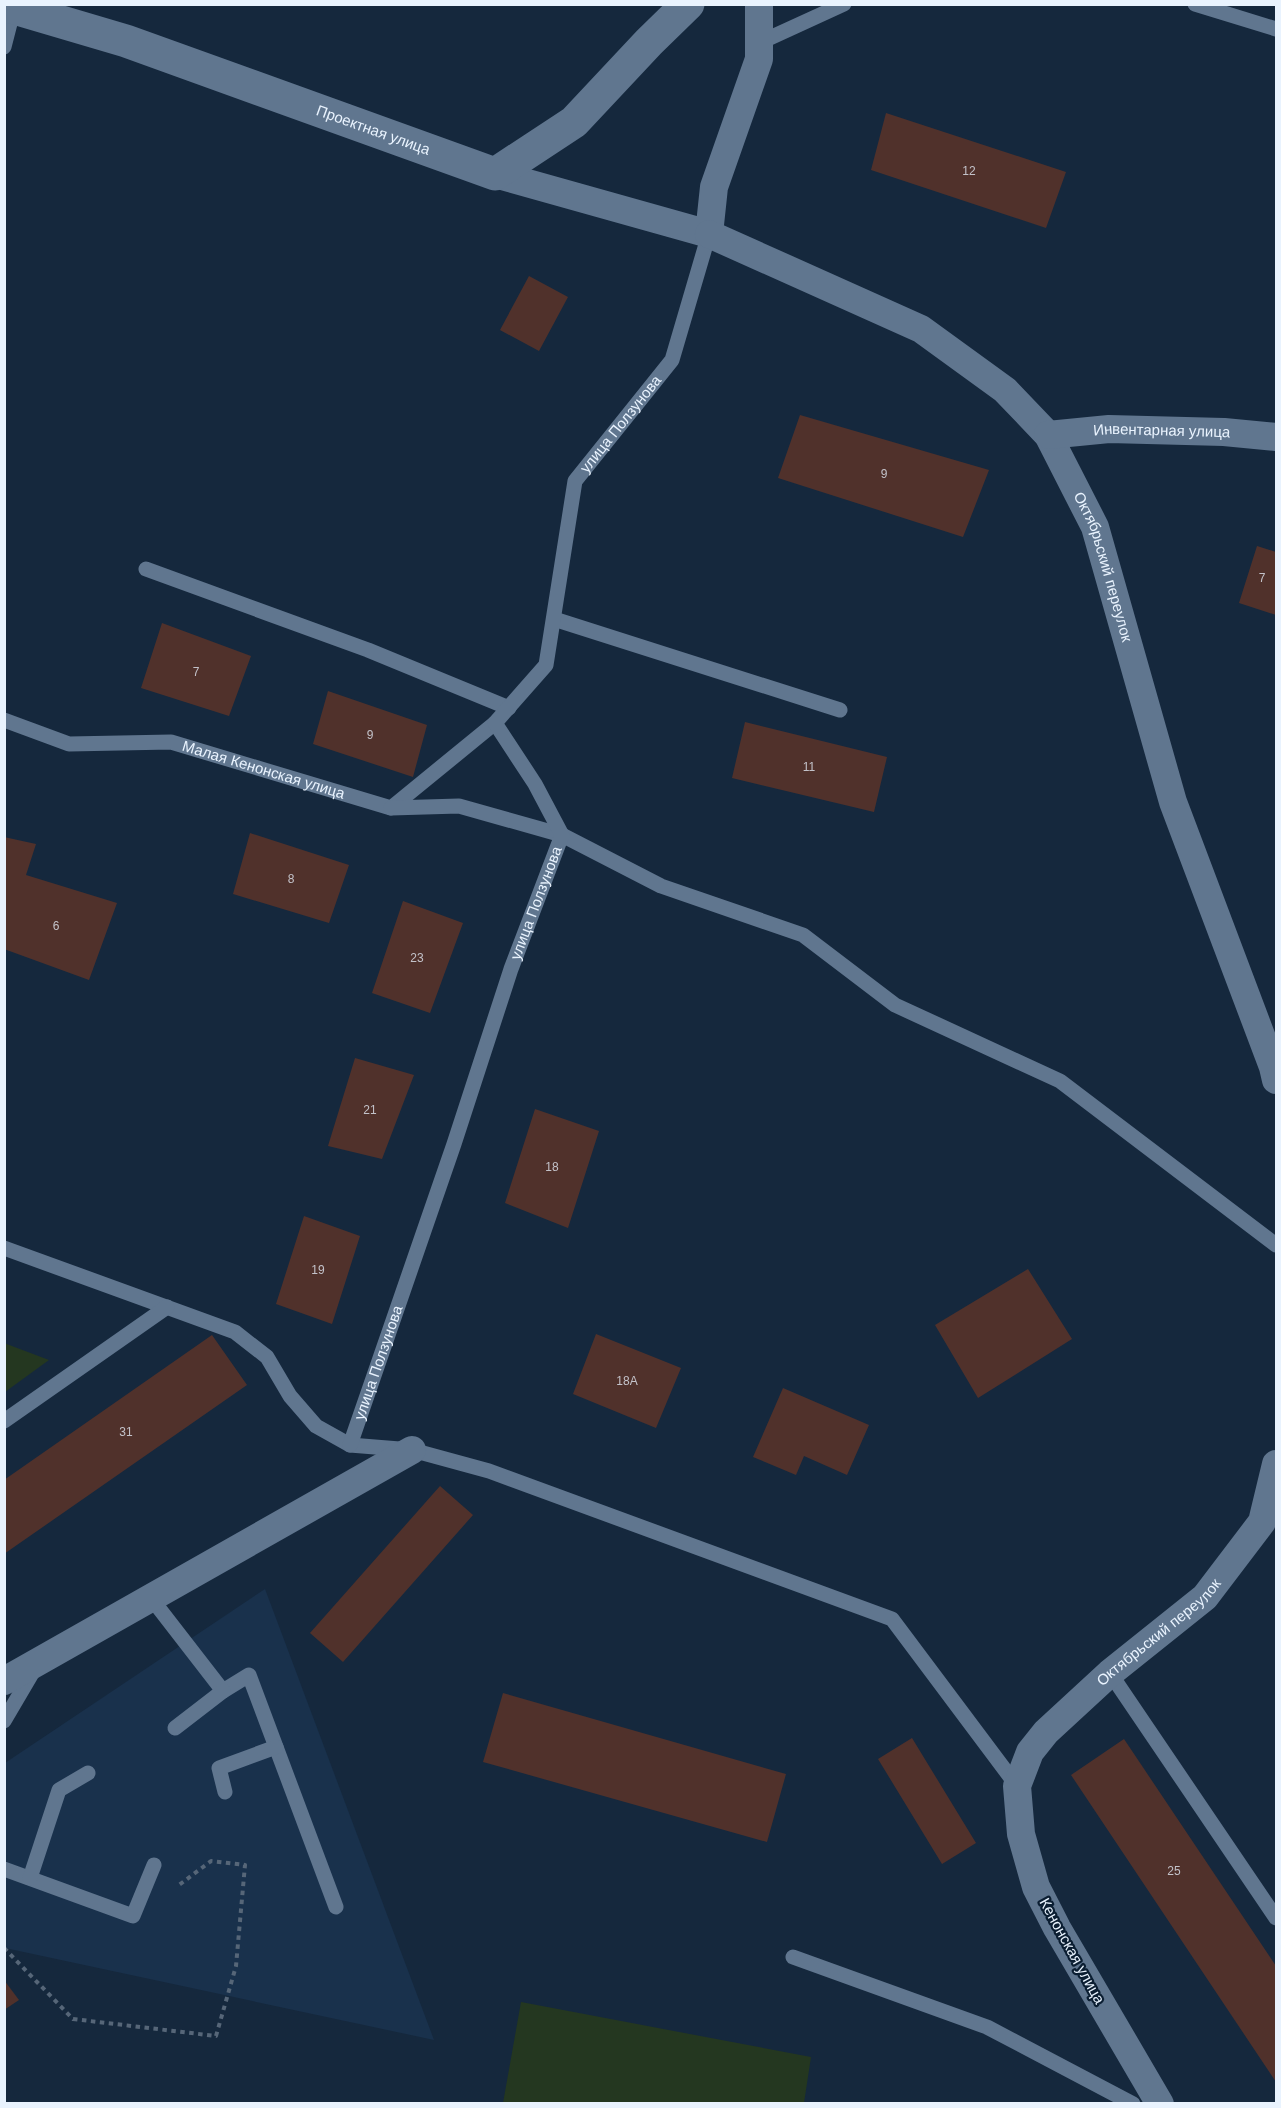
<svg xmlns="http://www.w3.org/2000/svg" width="1281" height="2108" font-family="Helvetica,sans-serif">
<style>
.built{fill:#19314c}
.green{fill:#243720}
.building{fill:#50312b}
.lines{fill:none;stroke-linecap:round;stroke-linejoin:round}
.path{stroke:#566678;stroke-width:4;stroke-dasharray:4.5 4.5;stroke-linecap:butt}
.service{stroke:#60768f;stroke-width:15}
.minor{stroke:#60768f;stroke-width:28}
.tertiary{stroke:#60768f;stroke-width:33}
.labels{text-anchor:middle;stroke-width:4.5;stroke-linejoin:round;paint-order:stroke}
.number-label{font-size:12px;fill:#c3c2c9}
.street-label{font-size:15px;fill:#e9f3fe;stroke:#0b1e32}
</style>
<rect width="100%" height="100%" fill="#15283d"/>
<!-- built -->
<path class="built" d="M265,1589L434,2040L5,1948V1763Z"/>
<!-- green -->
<path class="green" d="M4,1343L49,1360L5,1392H4Z
M521,2002L811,2057L804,2103H503Z"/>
<!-- building -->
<path class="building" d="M886,113L1066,172L1046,228L871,170Z
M529,276L568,297L539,351L500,330Z
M800,415L989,470L963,537L778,478Z
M1257,546L1276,552V615L1239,603Z
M162,623L251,656L229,716L141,688Z
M328,691L427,725L413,777L313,744Z
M745,722L887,757L874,812L732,778Z
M250,833L349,865L329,923L233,894Z
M4,837L36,844L26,875L117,903L89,980L4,949Z
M403,901L463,923L430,1013L372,993Z
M355,1058L414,1075L382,1159L328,1146Z
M535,1109L599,1131L568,1228L505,1203Z
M304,1216L360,1236L332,1324L276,1304Z
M1028,1269L1072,1339L978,1398L935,1325Z
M596,1334L681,1368L656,1428L573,1394Z
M212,1335L247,1385L4,1554V1480Z
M783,1388L869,1425L847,1475L804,1456L796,1475L753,1457Z
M440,1486L473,1515L343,1662L310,1633Z
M503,1693L786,1774L767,1842L483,1762Z
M912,1738L976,1843L942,1864L878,1759Z
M1124,1739L1276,1966V2082L1071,1775Z
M4,1980L19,2000L4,2010Z"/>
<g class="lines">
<!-- path -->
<path class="path" d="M4,1948L73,2019L216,2036L236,1966L245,1865L211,1861L179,1885"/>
<!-- service -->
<g class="service">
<path d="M1195,4L1276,29"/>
<path d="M759,43L844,4"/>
<path d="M4,47L14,8"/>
<path d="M146,569L368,650L509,708"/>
<path d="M554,619L840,710"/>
<path id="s1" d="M4,720L69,744L171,742L391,808L495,723"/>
<path d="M391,808L459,806L562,835L661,886L803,935L895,1005L1060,1081L1276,1245"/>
<path d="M4,1248L235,1332L267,1357L290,1396L316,1426L350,1445L412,1450L489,1471L892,1619L1017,1786"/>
<path d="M4,1421L167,1307"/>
<path id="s2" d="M350,1445L454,1144L511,969L562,835L535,784L495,723L546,665L575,481L672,360L709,234"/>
<path d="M151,1598L223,1691L249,1675L336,1907"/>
<path d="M1110,1673L1276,1918"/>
<path d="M4,1721L34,1670"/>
<path d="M175,1728L223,1691"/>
<path d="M225,1792L219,1768L276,1747"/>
<path d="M4,1869L133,1916L154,1865"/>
<path d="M30,1878L59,1790L88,1773"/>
<path d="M793,1957L987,2027L1133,2104"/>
</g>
<!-- minor -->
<g class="minor">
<path d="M495,174L709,234L714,187L759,59V4"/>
<path id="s3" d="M709,234L921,329L1005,390L1048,435L1095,527L1173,802L1273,1067L1276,1080"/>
<path id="s4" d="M1048,435L1109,429L1224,432L1276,437"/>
<path d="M4,1681L412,1450"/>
<path id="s5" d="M1160,2104L1057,1928L1036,1887L1021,1834L1017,1786L1030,1752L1046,1732L1110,1673L1205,1597L1262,1522L1276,1464"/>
</g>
<!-- tertiary -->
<path class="tertiary" id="s6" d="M4,5L126,41L495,174L574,122L649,42L688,4"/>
</g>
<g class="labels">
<!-- number labels -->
<g class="number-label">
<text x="969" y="175">12</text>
<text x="884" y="478">9</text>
<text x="1262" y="582">7</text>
<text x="196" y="676">7</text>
<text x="370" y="739">9</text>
<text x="809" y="771">11</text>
<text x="291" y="883">8</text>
<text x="56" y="930">6</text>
<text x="417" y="962">23</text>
<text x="370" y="1114">21</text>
<text x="552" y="1171">18</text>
<text x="318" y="1274">19</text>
<text x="627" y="1385">18А</text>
<text x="126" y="1436">31</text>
<text x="1174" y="1875">25</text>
</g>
<!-- street labels -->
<g class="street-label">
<text dy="5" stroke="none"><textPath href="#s6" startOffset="390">Проектная улица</textPath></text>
<text dy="5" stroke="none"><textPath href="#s2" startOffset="1113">улица Ползунова</textPath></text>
<text dy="5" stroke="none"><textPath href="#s4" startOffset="114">Инвентарная улица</textPath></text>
<text dy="5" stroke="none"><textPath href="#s3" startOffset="542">Октябрьский переулок</textPath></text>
<text dy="5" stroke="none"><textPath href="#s1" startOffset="268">Малая Кенонская улица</textPath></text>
<text dy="5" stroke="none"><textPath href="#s2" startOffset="573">улица Ползунова</textPath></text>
<text dy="5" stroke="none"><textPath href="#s2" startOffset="87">улица Ползунова</textPath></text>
<text dy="5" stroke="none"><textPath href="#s5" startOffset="566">Октябрьский переулок</textPath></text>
<text transform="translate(1072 1951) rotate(61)" y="5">Кенонская улица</text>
</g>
</g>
<!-- border -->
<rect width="1281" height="2108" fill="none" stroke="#e9f3fe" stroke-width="12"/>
</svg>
